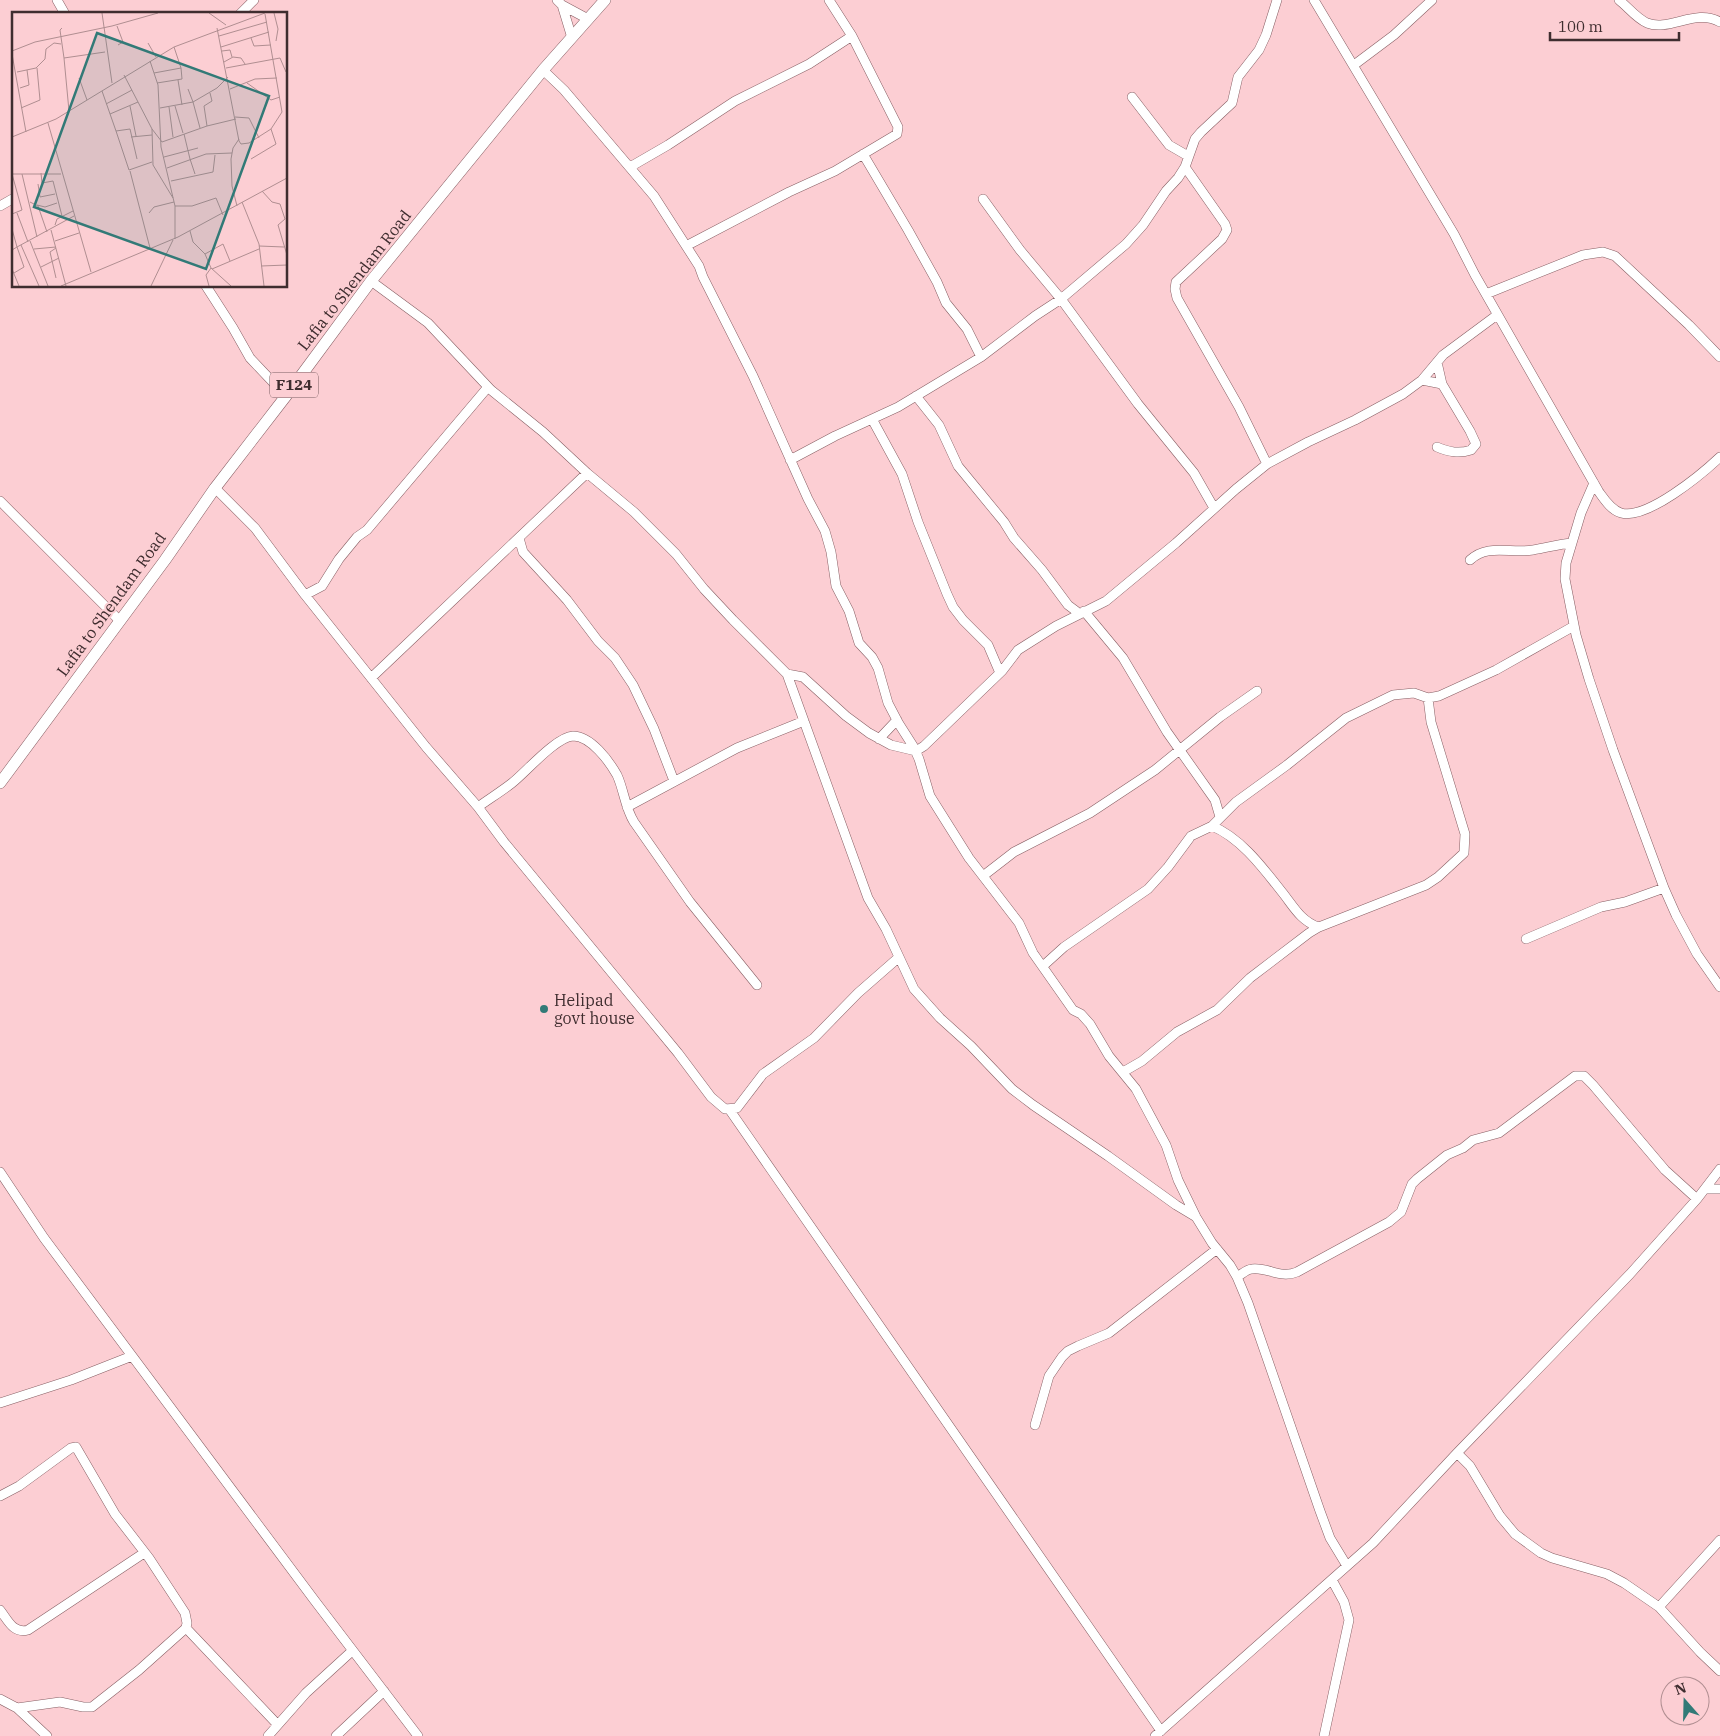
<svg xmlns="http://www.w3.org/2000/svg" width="1720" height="1736" font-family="'IBM Plex Serif',serif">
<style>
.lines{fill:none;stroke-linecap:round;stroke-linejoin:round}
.minor-casing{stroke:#875f64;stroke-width:10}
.major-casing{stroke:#875f64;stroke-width:12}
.minor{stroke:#fff;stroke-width:9}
.major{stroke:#fff;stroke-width:11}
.poi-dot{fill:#327a77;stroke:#fcced3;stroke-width:2}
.labels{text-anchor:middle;stroke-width:4;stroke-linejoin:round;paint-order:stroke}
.shield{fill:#fcced3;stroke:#785d60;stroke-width:1}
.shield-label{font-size:15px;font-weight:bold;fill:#3f2d2f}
.street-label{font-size:16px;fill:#3f2d2f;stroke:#fcced3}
.poi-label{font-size:16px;fill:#3f2d2f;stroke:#fcced3;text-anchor:start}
.inset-road{fill:none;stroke:#b08e91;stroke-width:1}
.view{fill:#327a77;fill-opacity:0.15;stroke:#327a77;stroke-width:2.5}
.inset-edge{fill:none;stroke:#3f2d2f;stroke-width:2.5}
</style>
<rect width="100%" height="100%" fill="#fcced3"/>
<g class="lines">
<defs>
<path id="minor" d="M57,0L65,14
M557,0L562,5L588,19
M1314,0L1454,234L1475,275L1599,492C1604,499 1611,510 1621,513C1647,520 1702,474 1720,457
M1619,0C1628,7 1636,18 1647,23C1669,32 1696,8 1720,22
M562,5L572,38
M240,14L254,0
M1354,65L1394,35L1432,0
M543,70L564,90L654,196L699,266L703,277L753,376L808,499L825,531L831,552L836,586L849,611L859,643L872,657L878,668L888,703L899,724L913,746L919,759L930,796L969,858L1019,923L1033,953L1073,1010L1081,1014L1090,1024L1109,1056L1136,1089L1166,1145L1178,1180L1196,1217L1212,1243L1230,1265L1237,1277L1248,1303L1320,1511L1330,1538L1347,1566
M1132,97L1169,145L1188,156
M863,154L908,230L937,282L946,303L967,329L981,357
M630,167L668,145L735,101L809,64L852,36L829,0
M1185,167L1225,224L1227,230L1222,239L1176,282L1175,289L1177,298L1239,407L1267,464L1308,442L1355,420L1403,394L1422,380L1443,355L1497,315
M983,199L1020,250L1061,299L1126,244L1143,225L1166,191L1178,178L1185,167L1195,139L1201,132L1232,103L1238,77L1259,50L1266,35L1277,0
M0,206L14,198
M686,246L789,192L835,171L897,134L898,127L852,36
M371,281L428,323L491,390L543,432L587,473L634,512L676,554L704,589L733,620L787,674L868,898L886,929L914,989L940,1018L971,1046L1012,1089L1033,1105L1108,1156L1176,1205L1196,1217
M206,286L233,328L250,358L286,396
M1486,294L1583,255L1603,252L1615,256L1689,325L1720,357
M1437,362L1442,384L1470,431L1476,444L1471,450C1459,454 1449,452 1437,447
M1422,380L1442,384
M916,396L939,425L958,466L1004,522L1014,538L1042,570L1068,605L1080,614
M872,419L902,474L918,522L947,594L953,607L963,620L988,645L1000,673
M790,460L835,436L898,407L981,357L1035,316L1061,299L1138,404L1194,473L1214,508
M1594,483L1581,513L1566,563L1565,579L1576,635L1589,679L1613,750L1664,888L1676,915L1697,954L1720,987
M215,488L255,528L305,595L426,747L478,807C489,799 502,791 512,783C526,772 556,737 573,736C591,736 609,761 617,775C624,790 625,808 634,822L690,902L757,985
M0,501L120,621
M519,538L523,552L567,600L598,641L615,658L633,685L654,729L674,781
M1470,560C1488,543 1511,554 1533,550C1546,548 1559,544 1572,543
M305,595L322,586L339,559L357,537L367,530L488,387
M1084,611L1123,658L1167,732L1215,800L1220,817
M787,674L803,677L846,716L869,733L891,745L916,751L924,746L1002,671L1018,650L1056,626L1106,601L1176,543L1236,489L1267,464
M371,678L587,473
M879,739L897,720
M478,807L504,842L678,1053L711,1097L725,1109L737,1108L763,1074L814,1038L858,993L898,958
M627,807L737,748L804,721
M1212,826C1241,838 1263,868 1282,892C1294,907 1300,920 1318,927
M983,876L1014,852L1090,813L1155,770L1220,717L1257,691
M1526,939L1601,907L1625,902L1664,888
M1043,966L1064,947L1148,889L1168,867L1191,836L1212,826L1236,802L1287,765L1346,718L1393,695L1414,693L1428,698L1439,696L1496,670L1574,626
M1123,1072L1142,1061L1177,1032L1217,1010L1250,978L1309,933L1319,927L1426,885L1438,877L1464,853L1465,834L1431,722L1428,698
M729,1109L1161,1731
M0,1172L44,1238L315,1601L418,1736
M1705,1189H1720
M1237,1277C1242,1274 1247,1269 1252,1269C1268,1267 1280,1279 1297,1272L1389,1222L1401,1212L1412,1184L1417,1179L1447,1155L1463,1148L1473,1140L1499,1133L1575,1076H1584L1593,1085L1665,1170L1697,1199
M0,1403L71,1380L132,1356
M1035,1425L1049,1376L1062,1357L1068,1351L1078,1346L1109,1333L1217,1249
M1457,1453L1470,1466L1500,1516L1515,1534L1541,1553L1552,1558L1607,1574L1624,1583L1659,1607L1700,1652L1720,1671
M0,1496L19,1486L71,1448L76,1447L115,1514L149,1558L185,1613L187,1623L186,1628L139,1670L92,1707H83L60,1702L17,1708
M1659,1607L1720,1540
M0,1610C8,1620 13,1634 28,1630L144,1553
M186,1628L277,1724
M0,1699L17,1708L47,1736
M268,1736L306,1693L352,1651
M336,1736L384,1691
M1155,1736L1373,1543L1457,1453L1630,1274L1697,1199L1720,1169
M1324,1736L1349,1620L1344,1602L1332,1580"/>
<path id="major" d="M0,783L165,560L215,488L286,396L371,281L543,70L605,0"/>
</defs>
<!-- minor casing -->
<use href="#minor" class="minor-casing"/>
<!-- major casing -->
<use href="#major" class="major-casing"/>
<!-- minor -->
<use href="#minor" class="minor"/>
<!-- major -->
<use href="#major" class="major"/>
</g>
<!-- markers -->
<circle class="poi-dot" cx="544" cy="1009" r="5"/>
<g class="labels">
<!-- shield labels -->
<rect class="shield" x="270" y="372.5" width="48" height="25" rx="4"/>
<g class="shield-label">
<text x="294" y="390">F124</text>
</g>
<!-- street labels -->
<g class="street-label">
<text transform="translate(354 280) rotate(-52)" y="6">Lafia to Shendam Road</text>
<text transform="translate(111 604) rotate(-54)" y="6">Lafia to Shendam Road</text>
</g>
<!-- poi labels -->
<g class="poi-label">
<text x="554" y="1006">Helipad<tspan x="554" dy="18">govt house</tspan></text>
</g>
</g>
<!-- overview -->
<g transform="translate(12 12)">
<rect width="275" height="275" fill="#fcced3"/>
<path class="inset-road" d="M90,1L100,71M197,1L214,13M262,1L266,17L264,29M105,14L111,30L106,33M50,16L48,18L52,46M205,16L227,129L229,132L237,131L259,117L270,100L253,2M207,24L255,10M239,26L242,34L259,33M136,31L144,45M209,35L257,20M0,39L23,30L100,14L146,1M210,39L218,38L220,45M0,42L14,120M138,49L146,73L149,135L163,194V227M212,50L221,45L229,46L233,52M214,56L268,46L274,60M5,60L24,56L33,47L34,37L42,31L49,32M142,61L169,56L162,35M112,63L140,117L141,153L161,186M67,66L75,88M166,68L170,93M145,71L170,67L169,56M235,71L259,88L268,85M8,76L17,73L15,58M176,77L181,90L205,76L216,65M218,77L243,67L265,66M90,79L104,119L118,117L125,147M198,81L200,89L192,94L195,114L224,107M94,92L120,78M118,94L124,124M163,94L171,121M157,95L161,125M9,96L28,88L25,56M148,96L181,90L188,116M57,99L52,46L93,40M98,102L126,90M223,105L237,106L247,126M36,111L79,260M140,117L150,130L195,114M104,119L117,158L140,150M172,122L178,147M0,125L44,107L162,35L253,1M119,125L140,123M152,145L186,136M178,147L183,162M239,147L264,132L259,117M155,156L194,142L220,141M118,159L138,236M29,161L30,171L41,169L50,204M0,162H49M10,162L25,225M159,169L201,160L203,143M26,172L28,185L43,182M250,179L260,190L268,192L273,207L266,213L275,243M18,190L26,194L35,220M230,190L247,232L252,274M25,193L33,195L45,191M163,194H180L204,186L211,203M225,194L220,174L219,147L221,136L227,127M5,201L16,230M137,201L142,195L162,190M0,202L10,198L0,162M43,213L45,207L61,199M0,217L5,235L62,204M39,218L54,274M178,219L181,230L193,242L199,256L219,274M18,229L36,274M43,229L67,221M9,233L27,274M247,234L272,235M22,237L44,235M0,238L5,235L12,255L2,261M193,242L211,232L218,249M249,254L275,253M29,255L47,246M0,257L7,274M200,257L247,237M44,266L38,240L44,236M49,274L166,225L275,166M139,274L161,228M197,274L194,263L199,256"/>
<path class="view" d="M85,21L257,84L194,257L22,195Z"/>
<rect width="275" height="275" class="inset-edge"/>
</g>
<!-- north arrow -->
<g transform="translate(1685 1701) rotate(340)"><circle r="24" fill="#fcced3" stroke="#b08e91"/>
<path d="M0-4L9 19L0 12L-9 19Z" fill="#327a77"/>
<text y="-8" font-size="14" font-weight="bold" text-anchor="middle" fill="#3f2d2f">N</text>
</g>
<!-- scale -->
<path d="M1550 32v8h129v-8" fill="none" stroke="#3f2d2f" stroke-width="2.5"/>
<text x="1558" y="32" font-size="15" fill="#3f2d2f" stroke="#fcced3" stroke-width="4" paint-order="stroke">100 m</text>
</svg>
